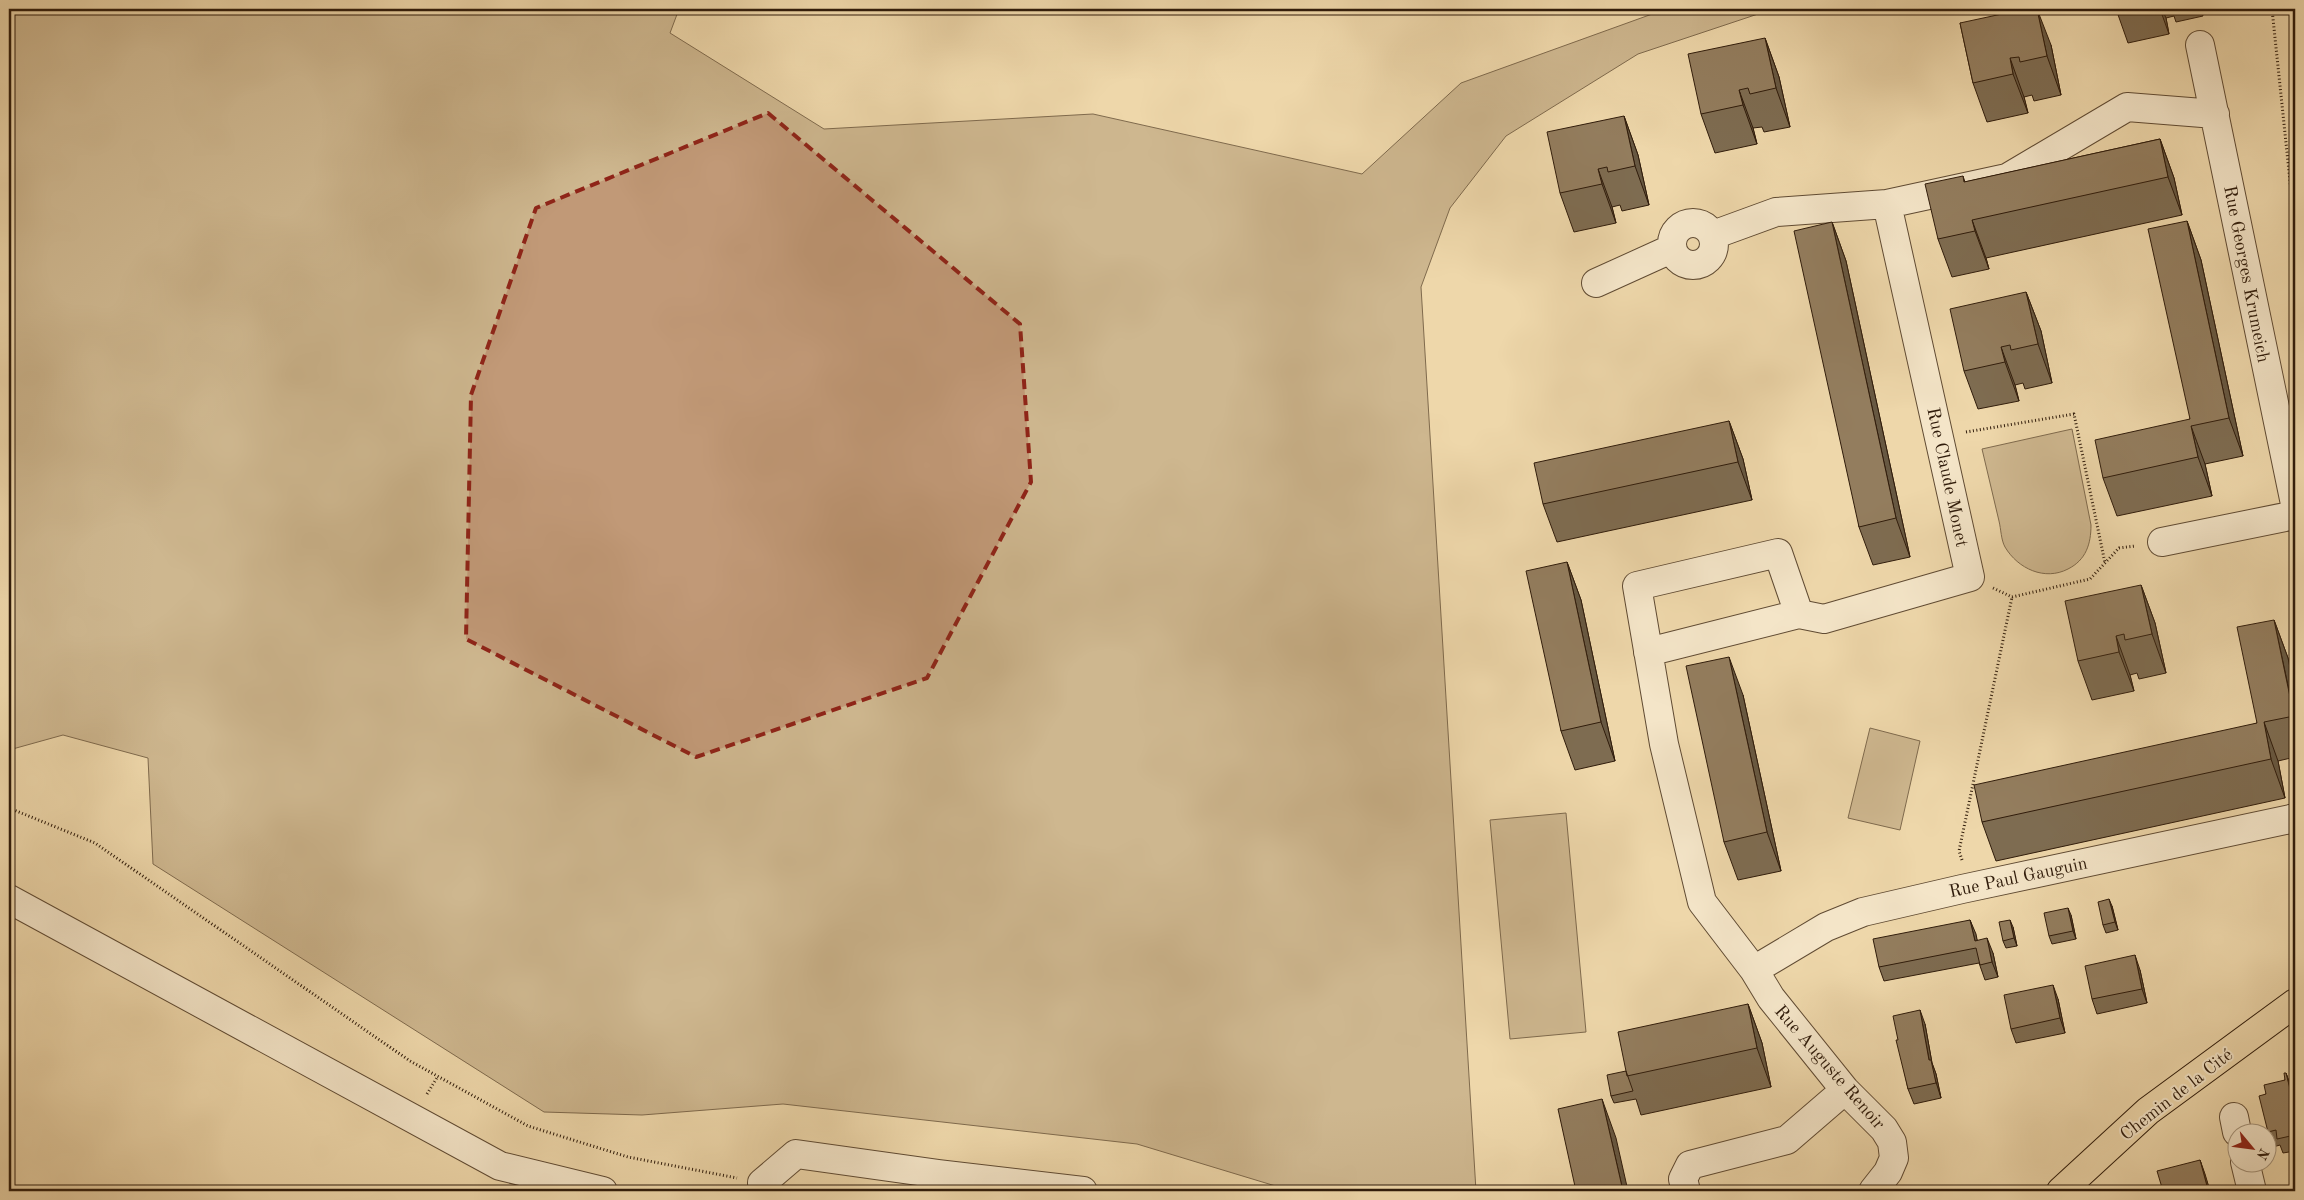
<svg xmlns="http://www.w3.org/2000/svg" width="2304" height="1200" font-family="'Old Standard TT',serif">
<style>
.green{fill:#ceb78f;stroke:#7f6a4d}
.lines{fill:none;stroke-linecap:round;stroke-linejoin:round}
.minor-casing{stroke:#604b33;stroke-width:30}
.major-casing{stroke:#301c0b;stroke-width:30}
.path{stroke:#301c0b;stroke-width:3;stroke-dasharray:1 2.5;stroke-linecap:butt}
.minor{stroke:#f4e5c8;stroke-width:28}
.major{stroke:#eed7aa;stroke-width:28}
.wall{fill:#7e6c51;stroke:#301c0b}
.shaded-wall{fill:#675842;stroke:#301c0b}
.building{fill:#937d5e;stroke:#301c0b}
.marked{fill:#8f2418;fill-opacity:0.2;stroke:#8f2418;stroke-width:4;stroke-dasharray:10 6;stroke-linejoin:round}
.labels{text-anchor:middle;stroke-width:4;stroke-linejoin:round;paint-order:stroke}
.street-label{font-size:18px;fill:#301c0b;stroke:#f4e5c8}
</style>
<rect width="100%" height="100%" fill="#eed7aa"/>
<filter id="stains"><feTurbulence type="fractalNoise" baseFrequency=".004" numOctaves="4"/><feColorMatrix values="0 0 0 0 .2 0 0 0 0 .09 0 0 0 0 .02 0 0 0 .5 -.17"/></filter>
<radialGradient id="worn" r=".72"><stop offset=".6" stop-color="#630" stop-opacity="0"/><stop offset="1" stop-color="#630" stop-opacity=".3"/></radialGradient>
<!-- green -->
<path class="green" d="M9,9H679L670,33L824,129L1093,114L1362,174L1461,83L1666,9H1773L1638,54L1506,136L1450,208L1421,287L1476,1191H1292L1137,1144L783,1104L642,1115L544,1112L153,864L148,758L63,735L9,750Z
M2072,429L2091,525C2091,544 2086,560 2068,569C2045,581 2018,569 2005,547C2001,540 2001,529 1999,521C1993,497 1988,473 1982,449Z
M1870,728L1920,741L1900,830L1848,818Z
M1566,813L1586,1032L1510,1039L1490,820Z"/>
<g class="lines">
<defs>
<path id="minor" d="M2200,45L2295,504
M1672 244a21 21 0 1 1 42 0a21 21 0 1 1-42 0Z
M1713,235L1776,212L1887,204L2007,178L2127,107L2215,114
M1596,283L1671,249
M2162,542L2295,515
M1799,614L1778,553L1637,586L1664,744L1702,902L1754,970L1771,998L1845,1090L1884,1129L1892,1142L1894,1158L1888,1172L1873,1191
M1648,652L1799,614L1824,619L1970,577L1887,204
M9,899L500,1166L603,1191
M1754,970L1826,927L1863,912L1962,889L2295,818
M2234,1117L2237,1132
M2245,1162L2252,1191
M763,1191L762,1183L796,1154L939,1174L1083,1191
M1686,1191L1683,1179L1690,1165L1787,1140L1845,1090"/>
<path id="major" d="M2061,1191L2148,1111L2295,1003"/>
</defs>
<!-- minor casing -->
<use href="#minor" class="minor-casing"/>
<!-- major casing -->
<use href="#major" class="major-casing"/>
<!-- path -->
<path class="path" d="M2272,9L2295,229
M1966,432L2074,414L2105,563
M1993,588L2012,597L2090,579L2119,548L2135,546
M9,808L95,843L410,1061L528,1126L628,1157L737,1178
M1962,860L1959,851L2012,597
M427,1094L438,1076"/>
<!-- minor -->
<use href="#minor" class="minor"/>
<!-- major -->
<use href="#major" class="major"/>
</g>
<!-- wall -->
<path class="wall" d="M2116,9H2201L2203,16L2176,22L2174,16L2166,18L2169,34L2128,43Z
M1960,23L2051,45L2061,95L2034,101L2032,95L2024,97L2028,113L1987,122L1973,83Z
M1765,38L1779,77L1790,127L1764,132L1762,127L1753,128L1757,144L1715,153L1701,114Z
M1624,116L1638,155L1649,205L1622,211L1620,205L1612,207L1616,223L1574,232L1560,193Z
M2160,139L2174,178L2182,215L1986,258L1989,269L1952,277L1938,239L1963,176L1965,182Z
M2187,221L2201,260L2243,456L2205,464L2212,496L2117,516L2103,478L2190,419Z
M1832,222L1846,261L1910,557L1873,565L1859,527Z
M2026,292L2041,331L2052,383L2025,389L2023,383L2015,385L2019,401L1978,409L1964,371Z
M1729,421L1743,459L1752,500L1557,542L1543,504Z
M1567,562L1581,600L1615,761L1575,770L1561,731Z
M2141,585L2155,623L2166,673L2139,679L2137,673L2130,675L2134,691L2092,700L2078,661Z
M2274,620L2288,658L2295,692V757L2278,761L2285,798L1996,861L1982,822L2257,723Z
M1743,695L1781,871L1738,880L1724,842Z
M2112,906L2118,930L2106,933L2103,925Z
M2071,915L2076,939L2052,944L2049,936Z
M1970,920L1977,940L1993,953L1998,977L1985,980L1979,963L1884,981L1879,967Z
M2013,927L2017,946L2006,948L2003,941Z
M2140,970L2147,1003L2097,1014L2092,999Z
M2058,999L2065,1033L2016,1043L2011,1029Z
M1748,1004L1762,1043L1771,1087L1641,1115L1636,1099L1614,1103L1611,1096L1626,1071Z
M1925,1024L1932,1063L1936,1074L1941,1098L1914,1104L1908,1089L1898,1040Z
M2286,1073L2291,1087L2295,1103V1151L2283,1153L2280,1145L2273,1147L2268,1132L2266,1093L2285,1080Z
M2200,1160L2210,1191H2163Z"/>
<!-- shaded-wall -->
<path class="shaded-wall" d="M2037,9L2051,45L2061,95L2047,56Z
M2160,9H2162L2166,18L2169,34Z
M1765,38L1779,77L1790,127L1776,88Z
M2010,58L2024,97L2028,113L2013,74Z
M1739,90L1753,128L1757,144L1743,105Z
M1624,116L1638,155L1649,205L1635,166Z
M2160,139L2174,178L2182,215L2168,177Z
M1598,169L1612,207L1616,223L1602,184Z
M1972,220L1986,258L1989,269L1975,231Z
M2187,221L2201,260L2243,456L2229,418Z
M1832,222L1846,261L1910,557L1896,518Z
M2026,292L2041,331L2052,383L2038,344Z
M2001,347L2015,385L2019,401L2005,362Z
M1729,421L1743,459L1752,500L1738,462Z
M2191,426L2205,464L2212,496L2198,457Z
M1567,562L1581,600L1615,761L1601,722Z
M2141,585L2155,623L2166,673L2152,634Z
M2274,620L2288,658L2295,692V718Z
M2116,636L2130,675L2134,691L2119,652Z
M1729,657L1743,695L1781,871L1767,832Z
M2264,722L2278,761L2285,798L2271,759Z
M2109,899L2112,906L2118,930L2115,922Z
M2068,908L2071,915L2076,939L2073,931Z
M1970,920L1976,934L1980,955L1975,941Z
M2010,920L2013,927L2017,946L2014,938Z
M1987,938L1993,953L1998,977L1992,962Z
M2135,955L2140,970L2147,1003L2142,989Z
M2053,985L2058,999L2065,1033L2060,1018Z
M1748,1004L1762,1043L1771,1087L1757,1048Z
M1920,1010L1925,1024L1932,1063L1936,1074L1941,1098L1929,1060Z
M2286,1073L2291,1087L2295,1103V1109Z
M1602,1099L1616,1138L1628,1191H1623Z
M2200,1160L2205,1174L2210,1191L2207,1186Z"/>
<!-- building -->
<path class="building" d="M2025,9H2037L2047,56L2020,62L2019,57L2010,58L2013,74L1973,83L1960,23Z
M1765,38L1776,88L1750,94L1748,88L1739,90L1743,105L1701,114L1688,54Z
M1624,116L1635,166L1608,172L1607,167L1598,169L1602,184L1560,193L1547,132Z
M2160,139L2168,177L1972,220L1975,231L1938,239L1925,184L1963,176L1964,182Z
M2187,221L2229,418L2191,426L2198,457L2103,478L2095,440L2190,419L2148,229Z
M1832,222L1896,518L1859,527L1794,231Z
M2026,292L2038,344L2011,350L2010,345L2001,347L2005,362L1964,371L1950,309Z
M1729,421L1738,462L1543,504L1534,463Z
M1567,562L1601,722L1561,731L1526,571Z
M2141,585L2152,634L2125,640L2124,634L2116,636L2119,652L2078,661L2065,601Z
M2274,620L2294,716L2264,722L2271,759L1982,822L1974,785L2257,723L2237,627Z
M1729,657L1767,832L1724,842L1686,666Z
M2109,899L2115,922L2103,925L2098,902Z
M2068,908L2073,931L2049,936L2044,913Z
M1970,920L1975,941L1987,938L1992,962L1980,965L1976,948L1879,967L1873,939Z
M2010,920L2014,938L2003,941L1999,922Z
M2135,955L2142,989L2092,999L2085,966Z
M2053,985L2060,1018L2011,1029L2004,995Z
M1748,1004L1757,1048L1627,1076L1618,1032Z
M1920,1010L1929,1060H1931L1936,1083L1908,1089L1896,1040H1898L1893,1016Z
M1626,1071L1633,1091L1611,1096L1607,1075Z
M2284,1073H2286L2295,1109V1135L2277,1139L2276,1130L2268,1132L2259,1096L2266,1094L2264,1085L2285,1080Z
M1602,1099L1623,1191H1576L1558,1109Z
M2200,1160L2207,1186L2190,1191H2163L2157,1171Z"/>
<!-- marked area -->
<path class="marked" d="M768,113L1020,324L1031,482L927,678L696,757L466,639L471,395L536,208Z"/>
<g class="labels">
<!-- street labels -->
<g class="street-label">
<text transform="translate(2247 274) rotate(79)" y="6">Rue Georges Krumeich</text>
<text transform="translate(1948 477) rotate(78)" y="6">Rue Claude Monet</text>
<text transform="translate(2018 877) rotate(-12)" y="6">Rue Paul Gauguin</text>
<text transform="translate(1830 1067) rotate(49)" y="6">Rue Auguste Renoir</text>
<text transform="translate(2176 1094) rotate(-38)" y="6">Chemin de la Cité</text>
</g>
</g>
<!-- margin -->
<rect width="2304" height="1200" fill="none" stroke="#eed7aa" stroke-width="30"/>
<rect x="10" y="10" width="2284" height="1180" fill="none" stroke="#301c0b" stroke-width="2.5"/>
<rect x="15" y="15" width="2274" height="1170" fill="none" stroke="#301c0b"/>
<!-- north arrow -->
<g transform="translate(2252 1148) rotate(119)"><circle r="24" fill="#f4e5c8" stroke="#a6957c"/>
<path d="M0-4L9 19L0 12L-9 19Z" fill="#8f2418"/>
<text y="-8" font-size="14" font-weight="bold" text-anchor="middle" fill="#301c0b">N</text>
</g>
<rect width="100%" height="100%" filter="url(#stains)"/>
<rect width="100%" height="100%" fill="url(#worn)"/>
</svg>
